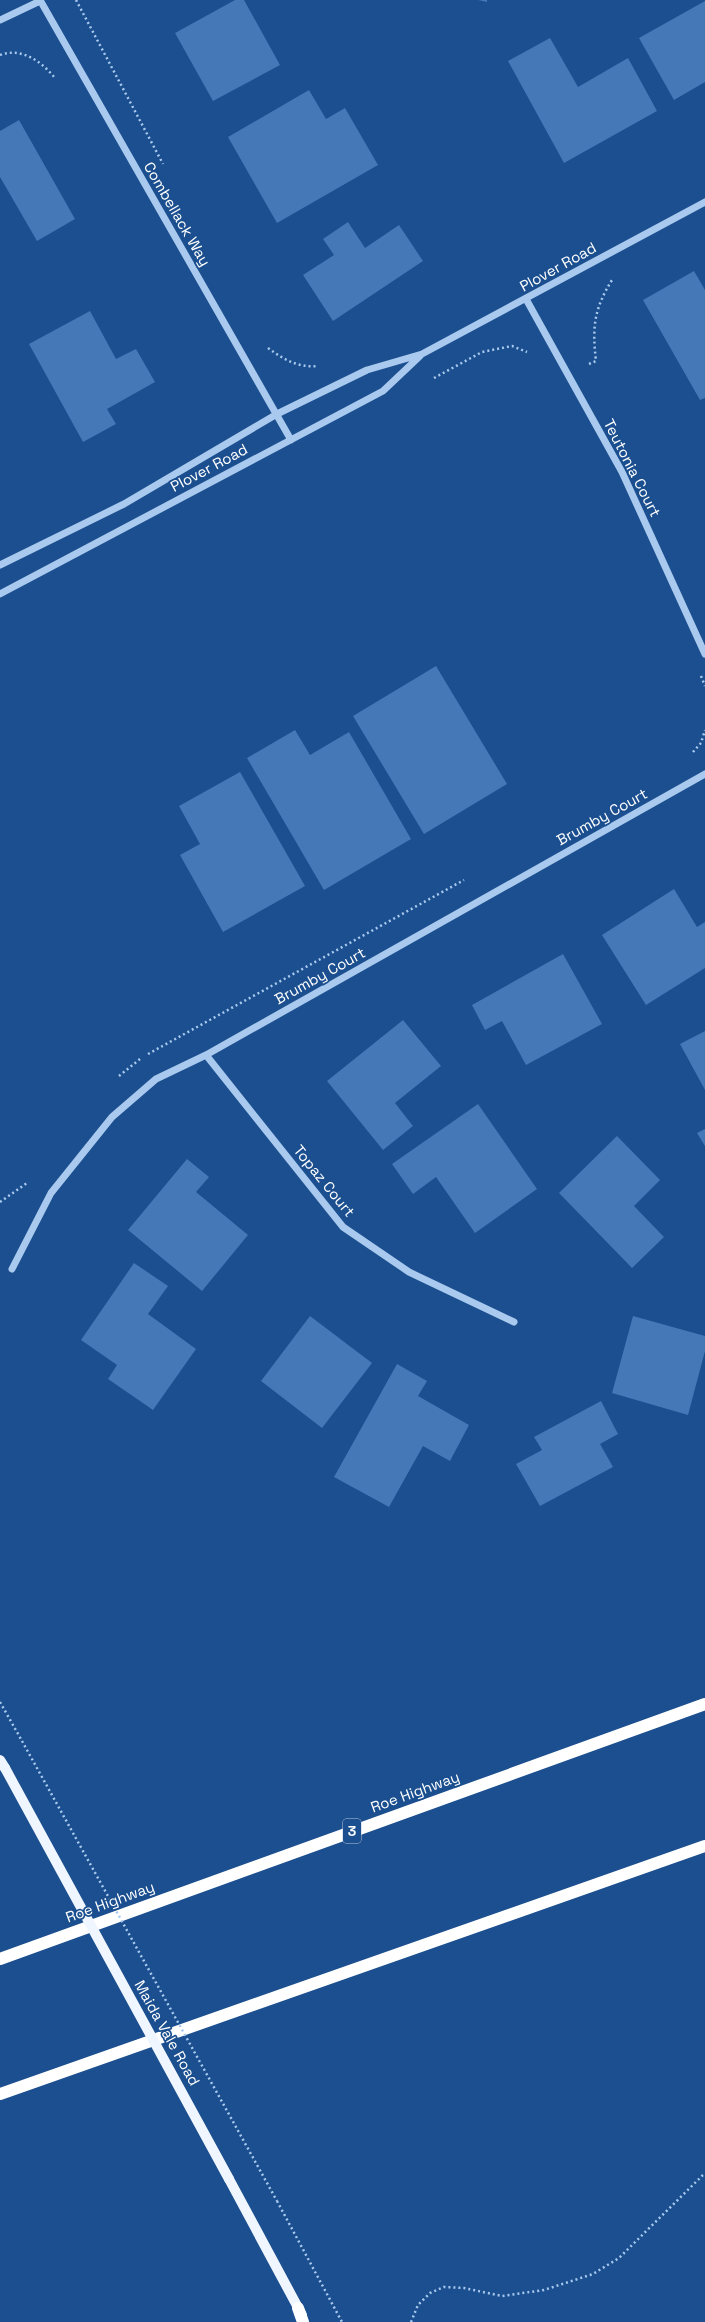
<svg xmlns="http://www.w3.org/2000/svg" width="705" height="2322" font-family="'Space Grotesk',sans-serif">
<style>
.building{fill:#4478b7}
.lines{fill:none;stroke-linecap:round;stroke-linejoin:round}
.path{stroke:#a9c9ee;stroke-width:2.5;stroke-dasharray:2 3;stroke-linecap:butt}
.minor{stroke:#a9c9ee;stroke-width:7}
.major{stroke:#f0f6ff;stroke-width:10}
.highway{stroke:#fff;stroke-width:12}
.path-bridge{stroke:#a9c9ee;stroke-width:2.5;stroke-dasharray:2 3;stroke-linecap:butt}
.major-bridge{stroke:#f0f6ff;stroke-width:10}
.labels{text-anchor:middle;stroke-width:3.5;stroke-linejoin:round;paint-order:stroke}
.shield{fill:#1b4f8f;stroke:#bbcadd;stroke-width:1}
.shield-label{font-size:14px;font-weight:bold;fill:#fff}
.street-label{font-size:15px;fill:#fff;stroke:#1b4f8f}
</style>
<rect width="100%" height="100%" fill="#1b4f8f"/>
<!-- building -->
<path class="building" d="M235,0H244L280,65L213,101L175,33Z
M478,0H487V2Z
M705,1V82L674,100L639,38Z
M550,38L578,87L628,58L657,111L564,163L508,61Z
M309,90L326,119L345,108L378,165L277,223L228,137Z
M19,120L75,219L37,241L0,177V131Z
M348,222L365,248L399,225L423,261L333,321L303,275L334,255L323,239Z
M694,271L705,290V398L700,400L643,300Z
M90,311L116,359L136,349L155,382L107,409L116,424L83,442L29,344Z
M436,666L507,784L424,834L353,716Z
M295,730L310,755L349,732L411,839L324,890L247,758Z
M240,772L305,886L223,932L180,855L200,844L179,806Z
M674,889L697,927L705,922V968L646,1005L602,935Z
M563,954L602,1024L526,1065L502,1021L485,1030L472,1005Z
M403,1020L441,1066L395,1103L413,1126L383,1150L327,1081Z
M705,1031V1090L680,1044Z
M478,1104L537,1189L475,1233L436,1177L413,1194L392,1164Z
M705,1129V1146L697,1133Z
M617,1136L660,1180L634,1206L664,1237L632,1268L559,1193Z
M187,1159L209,1177L196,1192L248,1235L202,1291L128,1230Z
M134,1263L168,1286L148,1314L196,1349L153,1410L108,1379L117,1365L81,1340Z
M310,1316L372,1363L322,1428L261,1381Z
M633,1316L705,1336V1351L688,1415L612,1393Z
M397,1364L427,1381L418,1396L469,1425L450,1461L423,1446L389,1507L334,1477Z
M601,1401L618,1434L600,1444L613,1467L540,1506L516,1464L542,1450L534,1437Z"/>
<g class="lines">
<!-- path -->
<path class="path" d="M76,0L163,164
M0,55C22,47 42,62 55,78
M268,348C283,359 298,368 318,366
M589,364L596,361C592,327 594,309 612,280
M434,378L482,352L512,346L527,352
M701,676L705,686
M693,752L701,743L705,730
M148,1054L464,880
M119,1076L140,1059
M0,1202L27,1183
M0,1702L22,1741
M277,2201L342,2322
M411,2322L418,2305L430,2293L444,2287L464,2288L502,2296L544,2290L593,2274L619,2258L705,2173"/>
<!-- minor -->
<path class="minor" d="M40,0L291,440
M0,20L40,1
M526,299L622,472L705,654
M0,565L124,504L277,414L367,370L422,354L705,202
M0,594L383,391L420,356
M206,1055L343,1227L409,1272L514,1322
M12,1269L51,1193L112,1117L156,1079L206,1055L705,774"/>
<!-- major -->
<path class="major" d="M0,1760L5,1768
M229,2179L302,2315"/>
<!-- highway -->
<path class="highway" d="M0,1959L705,1704
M0,2094L705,1846
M298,2308L303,2322"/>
<!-- path-bridge -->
<path class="path-bridge" d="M22,1741L277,2201"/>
<!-- major-bridge -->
<path class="major-bridge" d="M5,1768L229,2179"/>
</g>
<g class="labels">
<!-- shield labels -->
<rect class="shield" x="343" y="1819" width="18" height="24" rx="3"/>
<g class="shield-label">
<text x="352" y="1836">3</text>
</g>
<!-- street labels -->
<g class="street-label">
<text transform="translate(177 214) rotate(60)" y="5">Combellack Way</text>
<text transform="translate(558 267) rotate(-29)" y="5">Plover Road</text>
<text transform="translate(209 468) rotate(-28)" y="5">Plover Road</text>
<text transform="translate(632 468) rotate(63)" y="5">Teutonia Court</text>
<text transform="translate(602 817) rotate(-29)" y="5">Brumby Court</text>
<text transform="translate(320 976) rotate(-29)" y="5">Brumby Court</text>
<text transform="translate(324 1181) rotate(51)" y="5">Topaz Court</text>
<text transform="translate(415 1792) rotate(-20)" y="5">Roe Highway</text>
<text transform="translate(110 1902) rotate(-20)" y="5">Roe Highway</text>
<text transform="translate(167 2033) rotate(61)" y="5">Maida Vale Road</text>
</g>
</g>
</svg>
